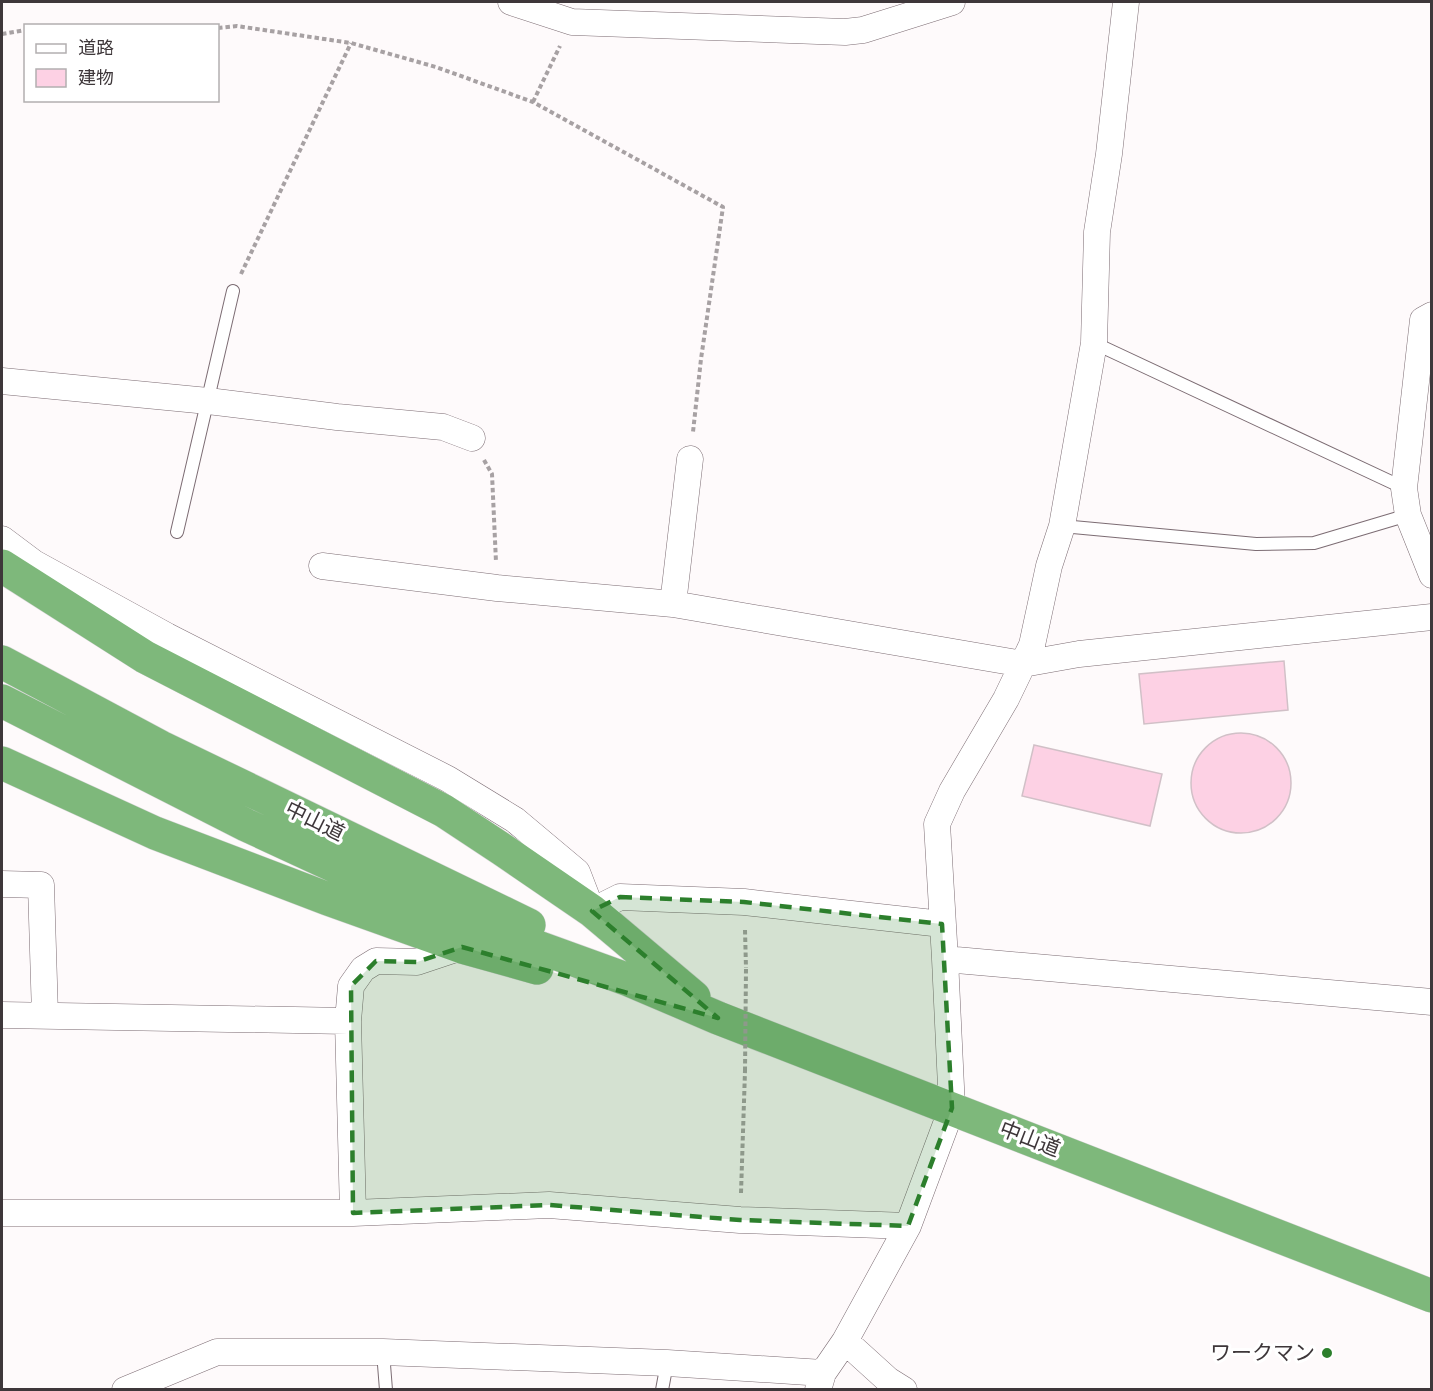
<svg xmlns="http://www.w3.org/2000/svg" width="1433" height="1391" font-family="'Alegreya Sans','Noto Sans JP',sans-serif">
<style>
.building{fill:#fdd1e4;stroke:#d1c0c7;stroke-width:1.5}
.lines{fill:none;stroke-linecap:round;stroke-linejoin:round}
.service-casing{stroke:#7c6c73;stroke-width:14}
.minor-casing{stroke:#7c6c73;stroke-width:27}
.trunk-casing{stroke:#d8d7d8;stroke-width:34}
.path{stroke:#a7a1a3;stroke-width:4;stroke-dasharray:4.5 3;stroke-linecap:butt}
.service{stroke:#fff;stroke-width:12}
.minor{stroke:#fff;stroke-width:26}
.trunk{stroke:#7eb87b;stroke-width:33}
.path-bridge{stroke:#a7a1a3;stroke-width:4;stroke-dasharray:4.5 3;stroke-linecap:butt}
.marked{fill:#2c7f2c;fill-opacity:0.2;stroke:#2c7f2c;stroke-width:4.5;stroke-dasharray:12 8;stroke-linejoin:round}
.poi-dot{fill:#2c7f2c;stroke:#fff;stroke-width:2}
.labels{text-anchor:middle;stroke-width:6;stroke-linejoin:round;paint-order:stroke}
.street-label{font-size:21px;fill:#3e373a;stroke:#fff}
.poi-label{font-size:21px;fill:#3e373a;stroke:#fff;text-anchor:end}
</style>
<rect width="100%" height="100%" fill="#fefafb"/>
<!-- building -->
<path class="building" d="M1284,661L1288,710L1144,724L1139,674Z
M1191 783a50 50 0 1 1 100 0a50 50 0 1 1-100 0Z
M1034,745L1162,774L1150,826L1022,796Z"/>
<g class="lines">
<defs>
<path id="service" d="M1094,343L1404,488
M1062,526L1256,544L1314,543L1408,515
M177,532L233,291
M383,1352L386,1390
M662,1390L667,1363"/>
<path id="minor" d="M511,2L572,22L845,32L863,30L952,2
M1432,315L1423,320L1404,488L1408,515L1432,575
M2,381L208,401L337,417L443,427L472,438
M2,539L34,563L167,636L448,779L515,820L577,872L592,911L620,897L744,902L942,924
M322,566L497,588L673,604L1023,664L1079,654L1432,617
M673,604L690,459
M2,884L41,885L45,1015
M945,959L937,824L952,791L1006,699L1032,645L1049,566L1062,526L1094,343L1097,232L1109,154L1126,2
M2,1015L348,1021
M2,1213H353L549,1205L740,1220L908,1226
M353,1213L348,1021L351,986L363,969L376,961L417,962L462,947
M845,1341L888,1380L904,1390
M125,1390L217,1352H383L667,1363L823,1373
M818,1390L823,1373L845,1341L908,1226L952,1108L945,959L1432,1002"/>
<path id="trunk" d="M2,566L145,657L444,811L503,850L592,911L694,997
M2,662L161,747L529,925
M2,701L246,825L408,900L629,980L718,1018L1432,1296
M2,763L155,833L328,899L462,947L537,968"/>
</defs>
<!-- service casing -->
<use href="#service" class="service-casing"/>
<!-- minor casing -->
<use href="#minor" class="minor-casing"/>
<!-- trunk casing -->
<use href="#trunk" class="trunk-casing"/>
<!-- path -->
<path class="path" d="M218,28L237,26L351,43L436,67L533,102L723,207L701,359L693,432
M2,34L26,30
M533,102L560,46
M241,274L351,43
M484,460L492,474L496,562
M745,930L746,968
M741,1193L745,1071"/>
<!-- service -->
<use href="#service" class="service"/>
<!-- minor -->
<use href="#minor" class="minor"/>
<!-- trunk -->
<use href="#trunk" class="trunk"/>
<!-- path-bridge -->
<path class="path-bridge" d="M745,1071L746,968"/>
</g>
<!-- marked area -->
<path class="marked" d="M620,897L744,902L942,924L952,1108L908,1226L740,1220L549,1205L353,1213L351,986L376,961L417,962L462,947L718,1018L592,911Z"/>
<!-- markers -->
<circle class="poi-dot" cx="1327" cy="1353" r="6"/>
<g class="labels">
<!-- street labels -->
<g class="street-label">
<text transform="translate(315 821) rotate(26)" y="7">中山道</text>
<text transform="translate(1030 1139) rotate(21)" y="7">中山道</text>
</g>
<!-- poi labels -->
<g class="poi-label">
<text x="1315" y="1360">ワークマン</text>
</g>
</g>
<!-- border -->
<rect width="1433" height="1391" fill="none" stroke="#3e373a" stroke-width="6"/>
<!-- legend -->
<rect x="24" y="24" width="195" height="78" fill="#ffffff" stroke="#b2afb0" stroke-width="1.5"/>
<rect x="36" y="44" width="30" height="9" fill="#ffffff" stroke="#b2afb0" stroke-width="1.5"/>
<text x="78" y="54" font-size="18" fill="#3e373a">道路</text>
<rect x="36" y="69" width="30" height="18" fill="#fdd1e4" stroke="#b2afb0" stroke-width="1.5"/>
<text x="78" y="84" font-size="18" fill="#3e373a">建物</text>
</svg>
